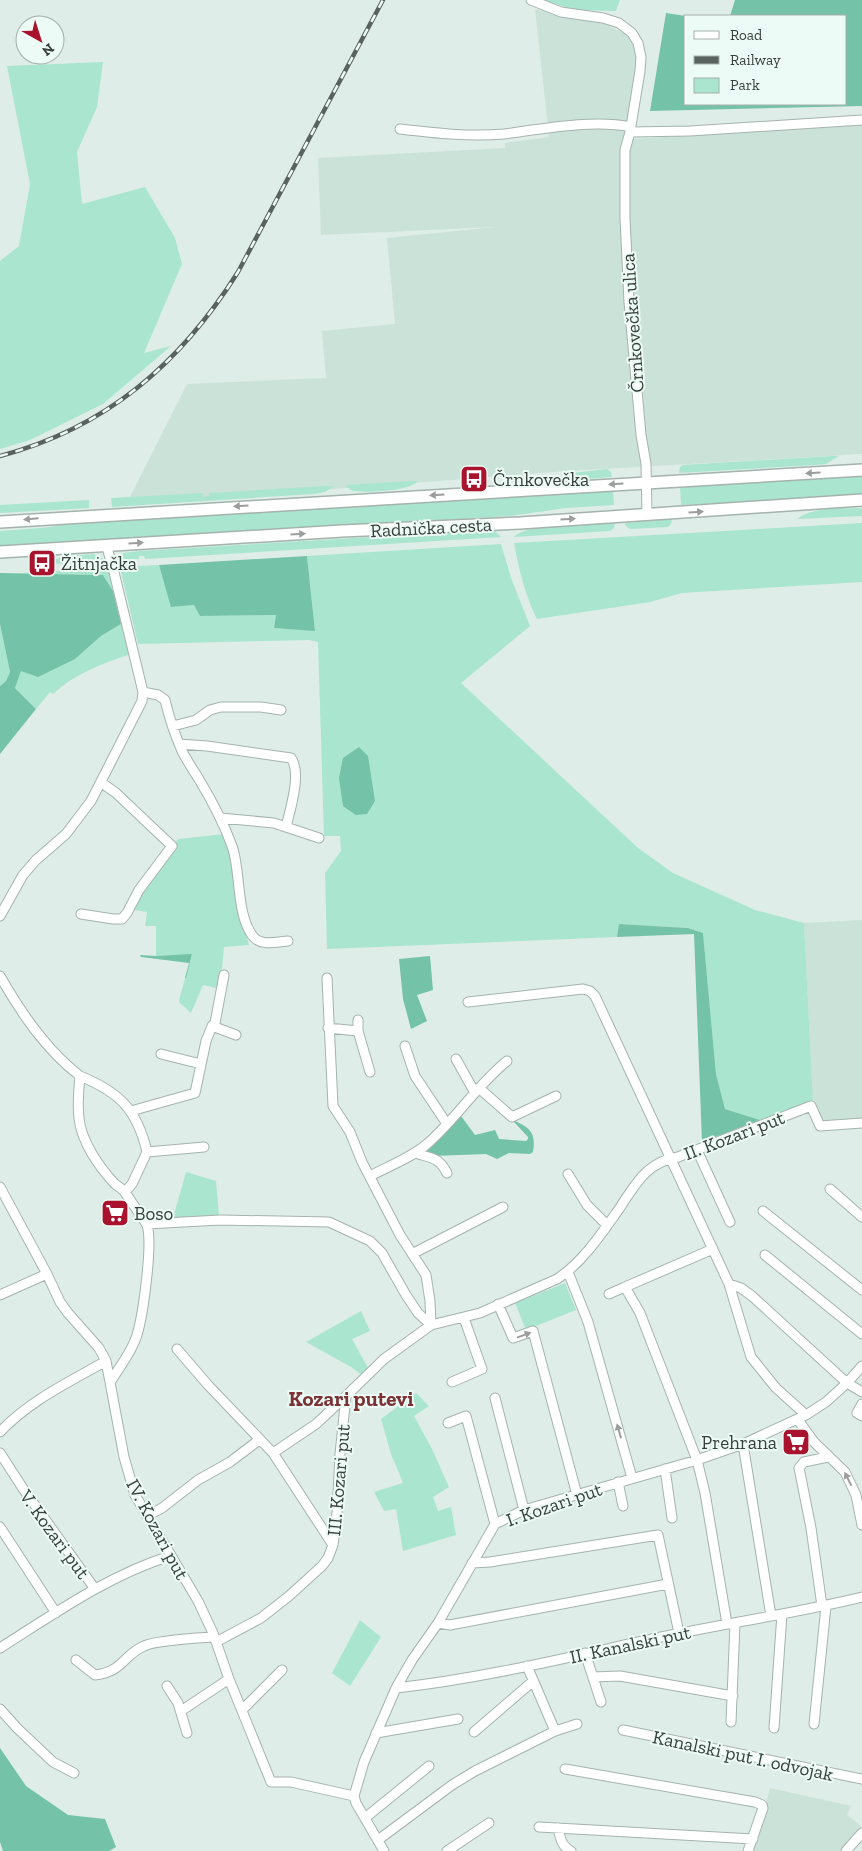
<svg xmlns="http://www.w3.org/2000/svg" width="862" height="1851" font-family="'Zilla Slab',serif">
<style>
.built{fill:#cbe2d9}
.green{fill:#aae5d0}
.forest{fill:#74c2a7}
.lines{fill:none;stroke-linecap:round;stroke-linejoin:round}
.minor-casing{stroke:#a5b3ae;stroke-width:11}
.major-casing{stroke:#a5b3ae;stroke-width:14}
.minor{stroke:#fff;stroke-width:9}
.major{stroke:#fff;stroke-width:11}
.rail-casing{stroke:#5a625f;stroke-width:4.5}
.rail{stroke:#ecfbf5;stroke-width:2.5;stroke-dasharray:8;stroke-linecap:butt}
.oneway{fill:#9c9e9d}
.labels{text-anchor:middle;stroke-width:4;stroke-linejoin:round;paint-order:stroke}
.street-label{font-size:19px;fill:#383e3b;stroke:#ecfbf5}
.poi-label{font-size:19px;fill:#383e3b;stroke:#ecfbf5;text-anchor:start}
.quarter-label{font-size:21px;font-weight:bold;fill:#7b3336;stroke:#ecfbf5}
</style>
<rect width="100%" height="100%" fill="#deede7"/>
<!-- built -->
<path class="built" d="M535,9L603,23L628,35L636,48L638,63L624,136L631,139L862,125V454L568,471L126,505L187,384L326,378L322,331L395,324L387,238L495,227L321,235L318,158L505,148V143L549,137Z
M862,920V1120L822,1121L813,1101L804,923Z
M770,1788L851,1806L847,1815L861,1826L841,1851H752L762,1819Z"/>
<!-- green -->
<path class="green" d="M543,0H620L616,11L576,10Z
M103,62L97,107L77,152L82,204L145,187L175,238L182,264L144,353L171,346L103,404L30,440L0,449V261L19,246L30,184L7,66Z
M832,456H839L826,464L815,465L679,473L680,467L683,465Z
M607,469L611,472L612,477C599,477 581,483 572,473Z
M862,475V495L681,505L680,486Z
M410,481H418C410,491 368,493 356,491C351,491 349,489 346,485Z
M325,486H334L325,492L314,494L112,507L111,498L203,493V497L209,496V493Z
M613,490L614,505L566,508L510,516L0,546V531L42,528L88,521Z
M89,500V508L0,513V505Z
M862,508V516L797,519C814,506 842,509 862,508Z
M672,519L671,524L668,527L630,529L626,526L625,523Z
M615,523L614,528L610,531L514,537C526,523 594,524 615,523Z
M862,523V582L682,593L650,602L537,619C525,595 519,570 514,543Z
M489,530L496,532L501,537L145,559L144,556H139V559L118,560L123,553L139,551Z
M501,544L511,578L530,626L461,683L638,848L673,873L755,910L804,923L813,1101L760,1120L725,1109L716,1074L703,933L688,928L619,924L617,937L327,949L325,873L341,851L340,836H324L318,642L309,640L138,644L120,567L159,565L172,607L194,605L200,616L276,615L274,628L315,630L307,556Z
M93,554L100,557L105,561L51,564L47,561L68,556Z
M108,568L113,591L103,575L21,573Z
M0,624L10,672L6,681L0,686Z
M121,624L131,654C103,663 74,674 53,694L50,692L36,709L15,688L21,670L75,659L101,636Z
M224,834C236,870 238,909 249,945L224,947L220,989L203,985L191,1013L179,1002C182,986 188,971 192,955L156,956V926H145L147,912L134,910L139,897L177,846L174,843L179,839Z
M186,1172L216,1181L219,1215L173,1218Z
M565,1283L576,1310L526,1330L515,1303Z
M361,1311L370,1331L352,1339L368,1368L362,1375L351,1367L306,1342Z
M416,1393L429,1406L414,1416L432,1449L449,1487L433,1497L438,1511L451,1507L456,1535L403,1551L396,1509L384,1511L374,1492L403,1483L391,1454L381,1419Z
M360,1620L381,1637L350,1686L332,1673Z"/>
<!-- forest -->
<path class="forest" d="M735,0H862V106L650,111L666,13L686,16V104H846V16H730Z
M307,556L315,631L274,628L276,615L200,616L194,605L171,607L159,565Z
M0,573L103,575L113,591L121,624L101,636L75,659L38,677L21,671L15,688L36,709L0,754V686L6,681L10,672L0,624Z
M359,747L368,756L375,801L367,814L356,815L343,806L339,778L343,758Z
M619,924L688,928L703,933L716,1074L725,1109L760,1120L702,1142L694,934L617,937Z
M192,954L186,978H185L189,963L141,957L140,955L156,956Z
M430,956L433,990L417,995L427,1021L411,1029L403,999L399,959Z
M461,1116L475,1135L495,1130L499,1139L526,1141L528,1139V1137L514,1122L513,1120C531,1128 536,1133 533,1152L530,1154L509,1153L497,1159L486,1154L432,1156L427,1152L429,1147Z
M0,1748L26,1786L68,1815L105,1819L116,1847L109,1851H3L0,1842Z"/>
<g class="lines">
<defs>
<path id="minor" d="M531,0L561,12L603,18L619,23L632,33L638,43L641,57L640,71L630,132L625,150V218L629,302L641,435L646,464L647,514
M400,129C434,133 469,137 504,134C542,129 593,119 631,127
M630,132L690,131L862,120
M143,692L158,695L165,700C169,717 175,735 182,751C187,761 194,771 200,781C212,801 224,824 232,846C241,871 236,913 252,935C260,947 276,942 288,941
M173,726L196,720L210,710L221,707H261L281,710
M179,744L207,746L291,758C302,773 290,810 286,827
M220,818L274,823L319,838
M81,914L113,919H122L127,913L139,890L172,846L116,793L102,783
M0,916L23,875L36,860L66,834L91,801L142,701L143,692L112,564L106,545
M0,976C21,1013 46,1050 80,1076C79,1089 77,1104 79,1118C81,1141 99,1167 115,1184C118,1186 121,1188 124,1191C126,1194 146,1223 147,1225C153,1244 143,1315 137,1335C132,1352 120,1366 111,1381
M327,978L333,1106L350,1132L362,1162L400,1235L426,1275L430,1301L431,1325
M468,1002L583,989L590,991L595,996L729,1284L751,1357L776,1388L806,1415
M358,1020V1031L370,1072
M212,1026L215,1023L224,975
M328,1028L358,1031
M405,1046L415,1076L447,1124
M161,1054L201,1064
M456,1059L475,1093
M80,1076C119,1092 137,1109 147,1152L132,1184L125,1192
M479,1088L512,1117L556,1096
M131,1111L195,1093L206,1041L212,1026L236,1035
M697,1150L730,1222
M147,1152L204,1147
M415,1153C431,1158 439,1157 447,1173
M568,1174L587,1205L607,1225
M370,1176C389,1166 411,1158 427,1144C456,1119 477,1085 507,1061
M0,1187L47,1274L60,1302L68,1313L99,1348L106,1361L124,1457L135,1495L198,1601L213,1633L229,1679L271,1782H291L354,1796
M830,1189L862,1217
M763,1211L862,1290
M147,1224L220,1220L329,1222L370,1241L382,1253L406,1295L418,1313L431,1325
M412,1254L503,1207
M765,1255L862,1334
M568,1272L588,1322L632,1478
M729,1284L741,1288L752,1296L847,1383L862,1392
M625,1287L713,1249
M609,1294L625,1287L640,1313L697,1460L705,1493L727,1624
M0,1295L47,1274
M498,1304L513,1338L533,1331L577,1495
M177,1349L208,1385L273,1453L333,1545
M452,1382L482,1369L464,1318
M495,1398L524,1510
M862,1404L857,1413L862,1416
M798,1420L814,1442L845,1472L856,1495L862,1525
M448,1423L466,1416L495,1524
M0,1432C29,1401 69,1382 106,1361
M743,1444L771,1616
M0,1453L24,1490L95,1589
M273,1453L316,1424L346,1396
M665,1469L672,1518
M618,1482L623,1506
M147,1516L162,1508L198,1480L230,1462L259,1440
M0,1527L56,1613
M472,1563L490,1562L658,1535L679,1633
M822,1606L811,1528L799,1468L804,1462L828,1457
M438,1623L450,1625L668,1584
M216,1642L261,1618L289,1596L322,1566L328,1558L333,1545L337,1513L340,1454L346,1396L384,1359L431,1325L480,1313L557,1279C582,1263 602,1233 619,1209C635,1185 646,1162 678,1157L811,1106L820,1126L862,1123
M0,1648C54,1614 109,1575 170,1556
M585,1653L601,1702
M76,1660L95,1675C123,1672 123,1655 144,1646C157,1640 198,1638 214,1637
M527,1666L555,1731
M593,1677L620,1676L733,1696
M167,1686L178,1703L187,1733
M396,1688C486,1678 573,1656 661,1637C728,1623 796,1613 862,1597
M0,1709L17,1728L53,1762L74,1773
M242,1710L282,1670
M181,1711L229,1679
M731,1722L735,1623
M814,1724L826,1606
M774,1728L782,1614
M623,1730L862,1779
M474,1732L532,1682
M376,1733L458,1719
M565,1769L755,1802L762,1805L763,1808L748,1851
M365,1818L429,1766
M539,1827L753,1839
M558,1828C560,1838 562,1847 571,1851
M378,1840L452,1785L475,1771L555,1731L577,1724
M384,1851L356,1803L354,1796L364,1762L396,1688L412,1660L438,1623L495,1524L524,1510L697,1460L743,1444L806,1415L826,1402L847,1383L862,1366
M447,1851L489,1823
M846,1851L862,1833"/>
<path id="major" d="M0,522L862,470
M0,552L342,531L520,523L862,500"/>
</defs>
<!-- minor casing -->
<use href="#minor" class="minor-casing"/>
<!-- major casing -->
<use href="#major" class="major-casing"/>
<!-- minor -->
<use href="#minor" class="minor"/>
<!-- major -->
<use href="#major" class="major"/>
<defs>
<path id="rail" d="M0,456C106,428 180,364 238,272L383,0"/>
</defs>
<!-- rail casing -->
<use href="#rail" class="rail-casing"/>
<!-- rail -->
<use href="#rail" class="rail"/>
</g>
<!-- one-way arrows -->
<defs><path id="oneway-solid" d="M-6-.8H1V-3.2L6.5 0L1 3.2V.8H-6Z" transform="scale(1.25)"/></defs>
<g class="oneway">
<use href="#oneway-solid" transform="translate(813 473) rotate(177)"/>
<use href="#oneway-solid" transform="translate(616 484) rotate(176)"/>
<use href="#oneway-solid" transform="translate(437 495) rotate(177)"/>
<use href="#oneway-solid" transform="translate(241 506) rotate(177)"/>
<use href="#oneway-solid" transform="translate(696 512) rotate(-4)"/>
<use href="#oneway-solid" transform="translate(31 519) rotate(175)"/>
<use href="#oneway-solid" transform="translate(568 519) rotate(-3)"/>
<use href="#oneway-solid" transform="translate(298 534) rotate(-3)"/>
<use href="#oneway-solid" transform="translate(136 543) rotate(-3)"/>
<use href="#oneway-solid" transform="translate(524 1335) rotate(-20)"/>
<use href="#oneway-solid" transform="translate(619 1431) rotate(-106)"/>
<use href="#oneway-solid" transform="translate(848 1479) rotate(-117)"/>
</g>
<!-- icons -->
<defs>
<symbol id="bus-square" viewBox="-11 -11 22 22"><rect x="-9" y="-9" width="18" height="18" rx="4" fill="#aa132e" stroke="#ecfbf5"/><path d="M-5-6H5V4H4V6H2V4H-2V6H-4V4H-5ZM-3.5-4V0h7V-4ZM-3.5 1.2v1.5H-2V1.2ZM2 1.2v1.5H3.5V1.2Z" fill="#fff"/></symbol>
<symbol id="supermarket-square" viewBox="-11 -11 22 22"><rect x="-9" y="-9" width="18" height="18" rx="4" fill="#aa132e" stroke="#ecfbf5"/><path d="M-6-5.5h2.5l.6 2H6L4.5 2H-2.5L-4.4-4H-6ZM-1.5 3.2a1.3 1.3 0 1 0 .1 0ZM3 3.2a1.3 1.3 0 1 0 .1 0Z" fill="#fff"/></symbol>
</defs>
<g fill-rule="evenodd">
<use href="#bus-square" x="458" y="463" width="32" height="32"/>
<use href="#bus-square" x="26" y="547" width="32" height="32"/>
<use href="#supermarket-square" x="99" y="1197" width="32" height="32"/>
<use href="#supermarket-square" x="780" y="1426" width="32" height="32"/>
</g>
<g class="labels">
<!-- street labels -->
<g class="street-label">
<text transform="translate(632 323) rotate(-94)" y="7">Črnkovečka ulica</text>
<text transform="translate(431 527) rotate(-3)" y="7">Radnička cesta</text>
<text transform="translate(734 1135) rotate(-21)" y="7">II. Kozari put</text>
<text transform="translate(338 1480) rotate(-85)" y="7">III. Kozari put</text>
<text transform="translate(554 1504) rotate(-19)" y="7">I. Kozari put</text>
<text transform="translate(158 1529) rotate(62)" y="7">IV. Kozari put</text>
<text transform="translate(55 1534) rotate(54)" y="7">V. Kozari put</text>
<text transform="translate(630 1644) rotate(-12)" y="7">II. Kanalski put</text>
<text transform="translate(743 1755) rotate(12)" y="7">Kanalski put I. odvojak</text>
</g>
<!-- poi labels -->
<g class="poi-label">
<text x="493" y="486">Črnkovečka</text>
<text x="61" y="570">Žitnjačka</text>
<text x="134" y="1220">Boso</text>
<text x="777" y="1449" text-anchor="end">Prehrana</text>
</g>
<!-- quarter labels -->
<g class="quarter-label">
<text x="351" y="1406">Kozari putevi</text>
</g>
</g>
<!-- legend -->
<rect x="684" y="15" width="162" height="90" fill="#ecfbf5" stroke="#a4afab"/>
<rect x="694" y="31" width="25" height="8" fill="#ffffff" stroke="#a4afab"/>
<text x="730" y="40" font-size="15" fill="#383e3b">Road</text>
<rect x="694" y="56" width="25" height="8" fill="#5a625f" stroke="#a4afab"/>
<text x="730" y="65" font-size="15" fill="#383e3b">Railway</text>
<rect x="694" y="78" width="25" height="15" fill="#aae5d0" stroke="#a4afab"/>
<text x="730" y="90" font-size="15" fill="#383e3b">Park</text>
<!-- north arrow -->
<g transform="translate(40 40) rotate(141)"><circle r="24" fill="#ecfbf5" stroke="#a4afab"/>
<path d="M0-4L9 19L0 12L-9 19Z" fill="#aa132e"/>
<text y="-8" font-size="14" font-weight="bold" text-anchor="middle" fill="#383e3b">N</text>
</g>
</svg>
